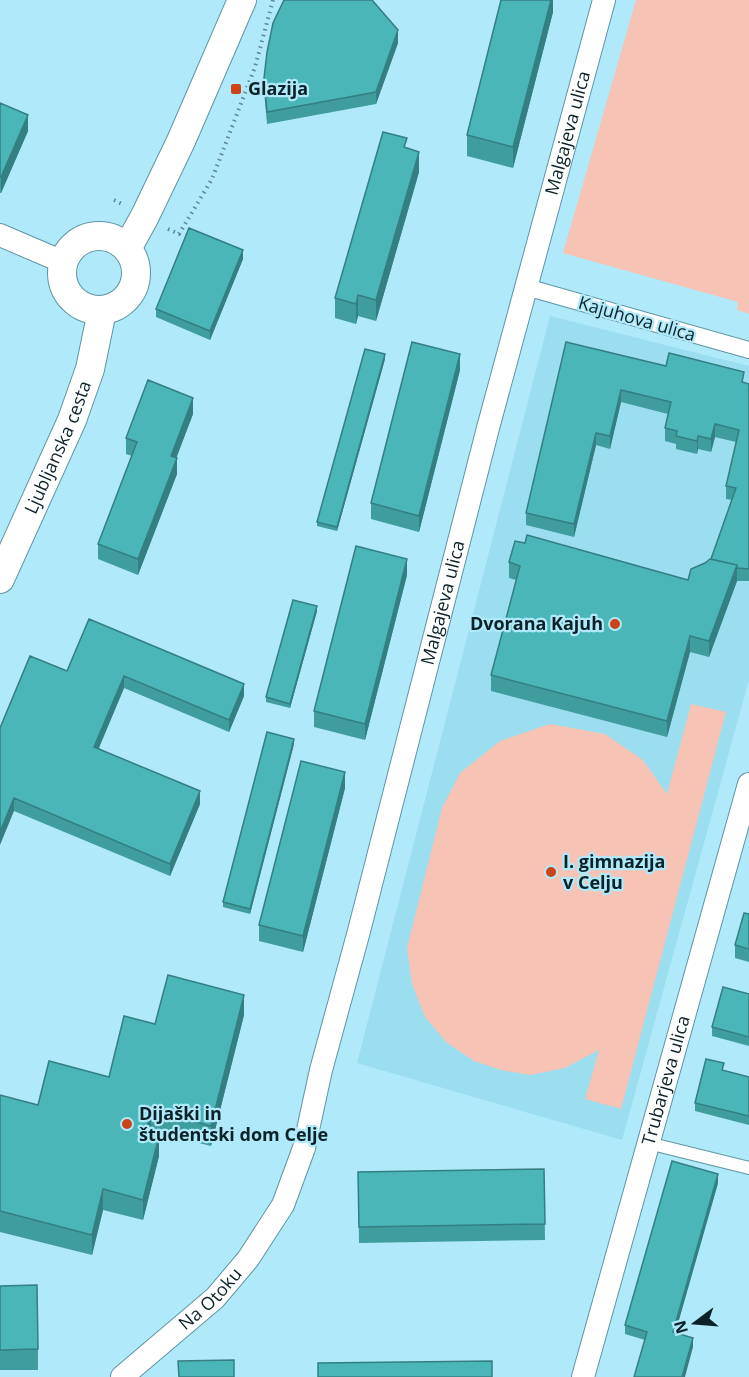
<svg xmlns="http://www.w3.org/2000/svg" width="749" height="1377" font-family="'Open Sans',sans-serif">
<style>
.built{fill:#9bdef0}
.green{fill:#f6c3b4}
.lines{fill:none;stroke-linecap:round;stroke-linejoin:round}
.service-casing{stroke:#5e95a4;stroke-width:14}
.pedestrian-casing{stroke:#5e95a4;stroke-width:18}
.minor-casing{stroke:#5e95a4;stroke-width:24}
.tertiary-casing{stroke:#5e95a4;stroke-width:30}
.path{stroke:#608893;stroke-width:4;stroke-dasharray:1.5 4.5;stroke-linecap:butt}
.service{stroke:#fff;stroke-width:12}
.pedestrian{stroke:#fff;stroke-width:16}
.minor{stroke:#fff;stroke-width:22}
.tertiary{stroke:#fff;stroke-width:28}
.wall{fill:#409d9e}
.shaded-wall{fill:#347f81}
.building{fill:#4ab6b8;stroke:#347f81;stroke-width:1.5}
.poi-dot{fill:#cc4318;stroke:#b0e9f9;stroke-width:2}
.labels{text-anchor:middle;stroke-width:4.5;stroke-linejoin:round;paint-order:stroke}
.poi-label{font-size:18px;font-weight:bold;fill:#0b2228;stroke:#b0e9f9;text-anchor:start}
.street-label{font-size:18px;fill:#0b2228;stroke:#b0e9f9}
</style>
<rect width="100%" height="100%" fill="#b0e9f9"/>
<!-- built -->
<path class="built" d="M550,316L749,366V680L622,1140L357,1063Z"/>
<!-- green -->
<path class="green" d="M636,0H749V314L737,310L738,302L563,253Z
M691,704L726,712L621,1109L585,1099L599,1050L565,1068L530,1075L501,1070L474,1061L446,1042L425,1017L412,984L407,948L442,808L460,773L500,741L550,724L605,734L643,760L667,794Z"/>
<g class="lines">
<defs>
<path id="service" d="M648,1143L749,1168"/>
<path id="pedestrian" d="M526,287L749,350"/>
<g id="minor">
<path d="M0,235L63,262"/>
<path id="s1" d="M122,1377L215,1298L248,1259L283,1205L304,1148L321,1070L359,931L488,428L604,0"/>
<path id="s2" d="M583,1377L749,784"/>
</g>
<g id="tertiary">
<circle cx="99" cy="273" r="37"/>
<path d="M128,247L145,216L181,141L242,0"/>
<path id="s3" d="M0,579L72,420L90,369L102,311"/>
</g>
</defs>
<!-- service casing -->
<use href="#service" class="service-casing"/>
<!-- pedestrian casing -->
<use href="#pedestrian" class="pedestrian-casing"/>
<!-- minor casing -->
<use href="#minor" class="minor-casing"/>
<!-- tertiary casing -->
<use href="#tertiary" class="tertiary-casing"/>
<!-- path -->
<path class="path" d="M114,200L122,204
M168,229L179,234L212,179L255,67L273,0"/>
<!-- service -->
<use href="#service" class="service"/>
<!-- pedestrian -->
<use href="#pedestrian" class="pedestrian"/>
<!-- minor -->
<use href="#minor" class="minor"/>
<!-- tertiary -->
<use href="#tertiary" class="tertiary"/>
</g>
<!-- wall -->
<path class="wall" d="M553,0V12L513,168L467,156V135Z
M398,43L376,104L267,124L264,91V78Z
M0,103L28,131L1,193H0Z
M407,148L419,172L376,321L358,316L356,324L335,318V298Z
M243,259L210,340L156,317V309Z
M566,342L666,366L749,384V581H737L709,657L690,652L667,737L491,691V675L516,580L509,578V562L688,580L711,559L732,500L726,499V486L736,442L715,437L711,452L698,449L697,454L676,449V444L665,441V428L668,414L621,402L610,449L596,445L574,537L526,525V513Z
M385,359L337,531L317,526V522Z
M460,370L419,532L371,519V503Z
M193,414L176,458L177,474L138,575L98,559V544L132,456L126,454V438Z
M407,575L365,740L314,727V711Z
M317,611L290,708L266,702V697Z
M89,619L244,696L229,732L124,688L99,748L200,804L170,876L14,811L0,728L67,671Z
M294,744L250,914L223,907V902Z
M345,788L303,952L259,941V925Z
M749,914V962L735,958V945Z
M749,994V1046L712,1036V1027Z
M244,1015L211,1146L151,1131V1134L159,1156L143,1220L103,1210L92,1255L0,1232V1095L38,1105L109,1077L155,1024Z
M724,1071L749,1077V1125L695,1111V1103Z
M544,1169L545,1240L359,1243L358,1172Z
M718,1183L675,1333L693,1347L645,1340L625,1334V1325Z
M0,1286L38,1349V1370H0Z"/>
<!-- shaded-wall -->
<path class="shaded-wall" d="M551,0H553V12L513,168V147Z
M398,30V43L376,104V92Z
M28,115V131L1,193V177Z
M419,152V172L376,321V300Z
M243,250V259L210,340V331Z
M358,295V316L356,324V304Z
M385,354V359L337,531V527Z
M460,354V370L419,532V516Z
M621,390V402L610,449V436Z
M193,398V414L171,472V456Z
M715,424V437L711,452V439Z
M596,433V445L574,537V524Z
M698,436V449L697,454V441Z
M177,458V474L138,575V559Z
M407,559V575L365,740V724Z
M737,565V581L709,657V641Z
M317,606V611L290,708V704Z
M690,636V652L667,737V721Z
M124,676V688L94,759V747Z
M244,684V696L229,732V720Z
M294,739V744L250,914V909Z
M345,772V788L303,952V936Z
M200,791V804L170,876V864Z
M14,798V811L0,845V832Z
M244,995V1015L211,1146V1126Z
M151,1110V1131L146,1153V1132Z
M159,1136V1156L143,1220V1200Z
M718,1174V1183L673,1341V1332Z
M103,1189V1210L92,1255V1235Z
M693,1338V1347L685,1377H682Z"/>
<!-- building -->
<path class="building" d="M284,0H372L398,30L376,92L267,112L264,78L267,52L273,23Z
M501,0H551L513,147L467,135Z
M0,103L28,115L1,177H0Z
M383,132L407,138L404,147L419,152L376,300L358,295L356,304L335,298Z
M189,228L243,250L210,331L156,309Z
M412,342L460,354L419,516L371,503Z
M566,342L666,366L669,353L744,372L742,382L749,384V569L737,568V565L711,559L736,488L726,486L739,430L715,424L711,439L698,436L697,441L676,436L677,431L665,428L671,402L621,390L610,436L596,433L574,524L526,513Z
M365,349L385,354L337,527L317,522Z
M148,380L193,398L171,456L177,458L138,559L98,544L137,442L126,438Z
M527,535L688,580L691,569L705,563L710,559L737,565L709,641L690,636L667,721L491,675L520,566L509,562L515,541L525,543Z
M356,546L407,559L365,724L314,711Z
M293,600L317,606L290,704L266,697Z
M89,619L244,684L229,720L124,676L94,747L200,791L170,864L14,798L0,832V728L30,656L67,671Z
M267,732L294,739L250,909L223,902Z
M301,761L345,772L303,936L259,925Z
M744,913L749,914V949L735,945Z
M168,975L244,995L211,1126L151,1110L146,1132L159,1136L143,1200L103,1189L92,1235L0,1211V1095L38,1105L49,1061L109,1077L124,1016L155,1024Z
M723,987L749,994V1037L712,1027Z
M706,1059L724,1063L722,1070L749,1077V1116L695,1103Z
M672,1161L718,1174L673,1332L693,1338L682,1377H634L647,1332L625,1325Z
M544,1169L545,1224L359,1227L358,1172Z
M37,1285L38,1349L0,1350V1286Z
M234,1360V1377H179L178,1361Z
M492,1361V1377H318V1363Z"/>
<!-- markers -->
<g class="poi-dot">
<rect x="230" y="83" width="12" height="12" rx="3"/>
<circle cx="615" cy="624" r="6"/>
<circle cx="551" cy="872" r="6"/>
<circle cx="127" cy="1124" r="6"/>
</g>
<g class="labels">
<!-- poi labels -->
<g class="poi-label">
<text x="248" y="95">Glazija</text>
<text x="603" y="630" text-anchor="end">Dvorana Kajuh</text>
<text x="563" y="868">I. gimnazija<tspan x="563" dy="21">v Celju</tspan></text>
<text x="139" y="1120">Dijaški in<tspan x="139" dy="21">študentski dom Celje</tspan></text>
</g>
<!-- street labels -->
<g class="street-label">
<text dy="6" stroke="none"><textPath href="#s1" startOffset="1347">Malgajeva ulica</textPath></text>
<text transform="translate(637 319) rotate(16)" y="6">Kajuhova ulica</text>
<text dy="6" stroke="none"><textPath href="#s3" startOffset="144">Ljubljanska cesta</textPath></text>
<text dy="6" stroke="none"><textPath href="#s1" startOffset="861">Malgajeva ulica</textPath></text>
<text dy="6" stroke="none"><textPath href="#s2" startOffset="308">Trubarjeva ulica</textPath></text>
<text dy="6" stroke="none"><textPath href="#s1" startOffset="118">Na Otoku</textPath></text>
</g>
</g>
<!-- north arrow -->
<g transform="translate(695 1323) rotate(254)" stroke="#b0e9f9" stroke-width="4.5" paint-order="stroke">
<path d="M0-4.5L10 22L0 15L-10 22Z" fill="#0b2228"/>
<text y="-9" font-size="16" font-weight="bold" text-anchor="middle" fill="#0b2228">N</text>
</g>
</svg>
